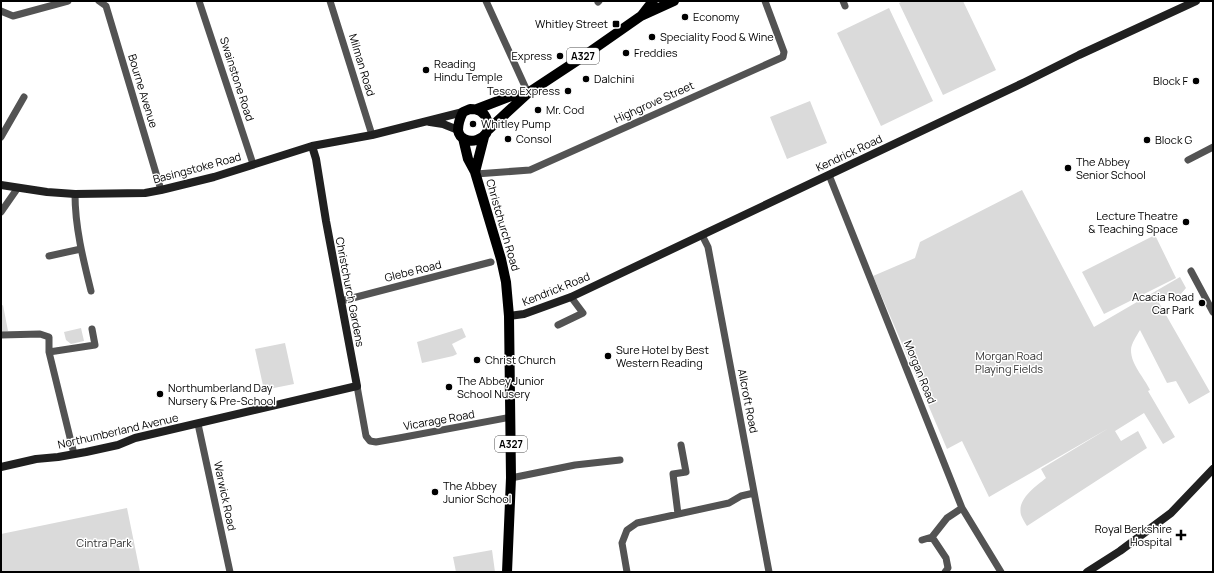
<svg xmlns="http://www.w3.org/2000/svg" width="1214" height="573" font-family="Manrope,sans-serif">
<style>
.green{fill:#dadada}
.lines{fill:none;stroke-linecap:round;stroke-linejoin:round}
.street{stroke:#535353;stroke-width:7}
.secondary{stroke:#202020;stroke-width:8}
.primary{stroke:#000;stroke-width:10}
.poi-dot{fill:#000;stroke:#fff;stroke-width:1.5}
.labels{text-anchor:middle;stroke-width:3;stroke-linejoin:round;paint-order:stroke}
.shield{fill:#fff;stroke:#4c4c4c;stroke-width:1}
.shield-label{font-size:10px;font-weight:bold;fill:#000}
.poi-label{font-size:11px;fill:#000;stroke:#fff;text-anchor:start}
.street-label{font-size:11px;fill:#000;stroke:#fff}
.park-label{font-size:11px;fill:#313131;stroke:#fff}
</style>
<rect width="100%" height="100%" fill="#fff"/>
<!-- green -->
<path class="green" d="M903,1H963L996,70L943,95L899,3Z
M889,8L933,101L881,126L837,33Z
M810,101L827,143L787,159L770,117Z
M1022,190L1094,327L1180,277L1186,288L1180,295H1166L1158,301L1210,392L1189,404L1176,381L1167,383L1140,330C1137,335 1131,344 1131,350C1131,365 1144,377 1150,390L1148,391L1175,437L1163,444L1144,413L1115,431L1121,441L1138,431L1147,448L1027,526C1025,523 1022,518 1021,515C1017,499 1035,487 1046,478L1041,469L1109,428L989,497L962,441L947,449L873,276L915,258L920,242Z
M1155,235L1176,278L1104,314L1082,272Z
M3,305L8,331L1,332V306Z
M81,328L84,341L71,344L66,340L64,332Z
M462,328L466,337L452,344L457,354L453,356L422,363L417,342Z
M285,343L294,384L264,390L255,349Z
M127,508L140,572H1V534Z
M492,550L495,572H456L453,557Z"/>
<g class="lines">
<!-- street -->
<path class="street" d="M99,1L106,6L161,190
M199,1L253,164
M330,1L372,135
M486,1L528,93
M843,1L845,6
M598,2L599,1
M1,11L13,16L68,1
M1,137L24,97
M1188,160L1213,147
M476,174L530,170L783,57L784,52L765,1
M829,175L962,508L1001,572
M75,194C75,227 83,259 91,291
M1,212L17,189
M702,235L708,247L769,572
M49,256L81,249
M1191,271L1213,312
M341,301L491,262
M558,325L583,313L571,297
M1,335L40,334L49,337V352L74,454
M49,352L95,345L92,329
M357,386L366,436L370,441L376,442L399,438L511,417
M198,424L230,572
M511,478L575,465L620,460
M678,514L673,474L686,472L681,445
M922,540L932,537
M627,572L622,543L627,530L637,523L729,503L741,496L754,493
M945,572L948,568L946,558L932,537L947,518L962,508"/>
<!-- secondary -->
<path class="secondary" d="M430,122L443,124L458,130
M1,185L47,192L75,194L145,193L161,190L214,177L312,146L372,135L463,112
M509,316L524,314L571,297L1025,82L1079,55L1196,1
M1,467L36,459L58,457L86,452L118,445L135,438L357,386L326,221L316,159L312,146
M1087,572L1120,551L1171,513L1213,469"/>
<!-- primary -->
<path class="primary" d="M642,15L653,1
M470,109C478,109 484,111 487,120C495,141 461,149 458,130C458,124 460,118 463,112Z
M477,109L511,96L525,95
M488,130L528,93L578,60L641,16L674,1
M463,138L468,159L475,172L501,259L506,282L509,316L511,478L507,572
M475,172L484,137"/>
</g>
<!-- markers -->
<g class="poi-dot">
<circle cx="685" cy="17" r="4"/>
<rect x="612" y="20" width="8" height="8" rx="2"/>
<circle cx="652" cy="37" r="4"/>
<circle cx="626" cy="53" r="4"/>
<circle cx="560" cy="56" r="4"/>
<circle cx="426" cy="70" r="4"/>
<circle cx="586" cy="79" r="4"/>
<circle cx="1196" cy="81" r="4"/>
<circle cx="568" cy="91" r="4"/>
<circle cx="538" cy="110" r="4"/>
<circle cx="473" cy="124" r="4"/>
<circle cx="508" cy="139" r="4"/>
<circle cx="1147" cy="140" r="4"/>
<circle cx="1068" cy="168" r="4"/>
<circle cx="1186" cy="222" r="4"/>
<circle cx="1202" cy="303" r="4"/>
<circle cx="608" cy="356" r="4"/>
<circle cx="477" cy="360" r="4"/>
<circle cx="449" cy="387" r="4"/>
<circle cx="160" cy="394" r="4"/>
<circle cx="435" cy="492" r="4"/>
<path d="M1179 529h4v4h4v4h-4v4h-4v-4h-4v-4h4z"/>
</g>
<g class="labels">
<!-- shield labels -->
<g class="shield">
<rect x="567" y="48" width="32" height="16" rx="3"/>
<rect x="495" y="436" width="32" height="16" rx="3"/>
</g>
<g class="shield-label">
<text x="583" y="60">A327</text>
<text x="511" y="448">A327</text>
</g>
<!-- poi labels -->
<g class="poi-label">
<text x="693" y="21">Economy</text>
<text x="608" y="28" text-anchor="end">Whitley Street</text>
<text x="660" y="41">Speciality Food &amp; Wine</text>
<text x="634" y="57">Freddies</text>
<text x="552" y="60" text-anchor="end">Express</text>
<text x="434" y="68">Reading<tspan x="434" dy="13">Hindu Temple</tspan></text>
<text x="594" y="83">Dalchini</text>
<text x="1188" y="85" text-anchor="end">Block F</text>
<text x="560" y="95" text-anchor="end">Tesco Express</text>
<text x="546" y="114">Mr. Cod</text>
<text x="481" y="128">Whitley Pump</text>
<text x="516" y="143">Consol</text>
<text x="1155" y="144">Block G</text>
<text x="1076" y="166">The Abbey<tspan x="1076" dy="13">Senior School</tspan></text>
<text x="1178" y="220" text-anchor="end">Lecture Theatre<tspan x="1178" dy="13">&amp; Teaching Space</tspan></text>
<text x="1194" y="301" text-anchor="end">Acacia Road<tspan x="1194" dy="13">Car Park</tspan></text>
<text x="616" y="354">Sure Hotel by Best<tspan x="616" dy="13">Western Reading</tspan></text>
<text x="485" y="364">Christ Church</text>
<text x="457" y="385">The Abbey Junior<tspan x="457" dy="13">School Nusery</tspan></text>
<text x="168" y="392">Northumberland Day<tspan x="168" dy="13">Nursery &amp; Pre-School</tspan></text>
<text x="443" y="490">The Abbey<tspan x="443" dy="13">Junior School</tspan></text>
<text x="1172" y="533" text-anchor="end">Royal Berkshire<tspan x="1172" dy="13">Hospital</tspan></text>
</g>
<!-- street labels -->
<g class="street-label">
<text transform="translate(362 65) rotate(73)" y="4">Milman Road</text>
<text transform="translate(237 79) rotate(72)" y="4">Swainstone Road</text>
<text transform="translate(143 91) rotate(73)" y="4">Bourne Avenue</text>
<text transform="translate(654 102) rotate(-24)" y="4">Highgrove Street</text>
<text transform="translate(849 153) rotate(-25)" y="4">Kendrick Road</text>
<text transform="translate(197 168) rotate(-15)" y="4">Basingstoke Road</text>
<text transform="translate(503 225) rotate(74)" y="4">Christchurch Road</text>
<text transform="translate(413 271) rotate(-14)" y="4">Glebe Road</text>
<text transform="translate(556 289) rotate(-22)" y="4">Kendrick Road</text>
<text transform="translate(350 292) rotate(79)" y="4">Christchurch Gardens</text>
<text transform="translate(920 372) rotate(68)" y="4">Morgan Road</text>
<text transform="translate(748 401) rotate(79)" y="4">Allcroft Road</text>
<text transform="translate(439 420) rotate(-10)" y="4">Vicarage Road</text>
<text transform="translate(118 431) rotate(-13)" y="4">Northumberland Avenue</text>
<text transform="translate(225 496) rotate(78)" y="4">Warwick Road</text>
</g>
<!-- park labels -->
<g class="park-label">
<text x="1009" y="360">Morgan Road<tspan x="1009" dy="13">Playing Fields</tspan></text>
<text x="104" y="547">Cintra Park</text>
</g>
</g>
<!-- border -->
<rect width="1214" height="573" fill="none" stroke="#000000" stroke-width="4"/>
</svg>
